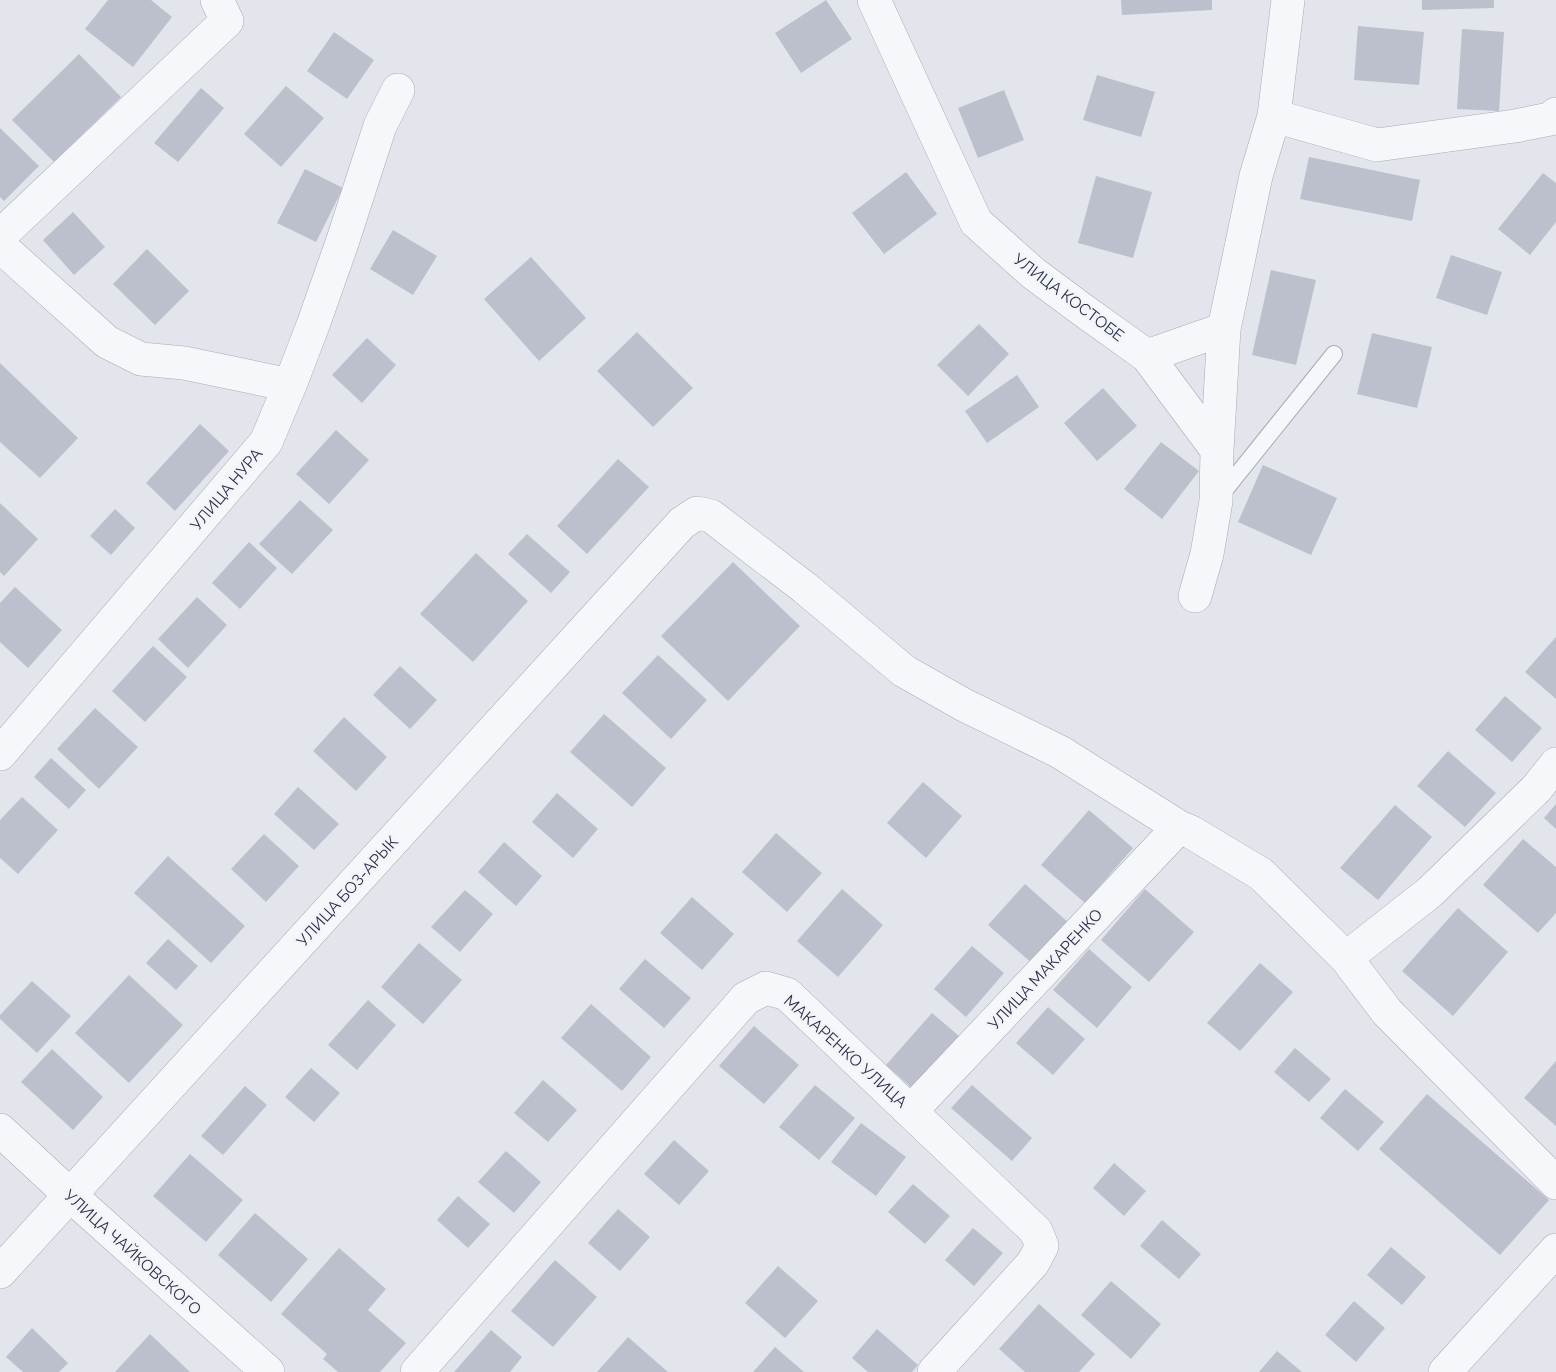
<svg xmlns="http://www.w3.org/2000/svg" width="1556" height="1372" font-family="Raleway,sans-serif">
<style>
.building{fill:#bcc0cc}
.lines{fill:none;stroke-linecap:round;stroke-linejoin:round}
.lane-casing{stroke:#a6abb7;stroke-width:18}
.street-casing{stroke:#a6abb7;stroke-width:34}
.lane{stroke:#f6f7fa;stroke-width:16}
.street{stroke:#f6f7fa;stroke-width:33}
.labels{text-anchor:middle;stroke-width:5;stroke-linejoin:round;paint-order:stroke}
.street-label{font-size:16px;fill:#283046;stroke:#f2f4f9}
</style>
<rect width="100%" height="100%" fill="#e2e5ec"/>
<!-- building -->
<path class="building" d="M108,0H151L172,17L133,67L85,29Z
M826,0L852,39L801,73L775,33Z
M1121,0H1212V10L1122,15Z
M1422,0H1494V8L1422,10Z
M1358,26L1424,32L1419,85L1354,80Z
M1462,29L1504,32L1499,111L1457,109Z
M334,32L374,60L347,99L307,71Z
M79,54L121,97L54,162L12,120Z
M1097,75L1155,92L1141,137L1083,120Z
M286,86L324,118L281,167L244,134Z
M201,88L224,108L178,162L154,143Z
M1004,90L1024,140L978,158L958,108Z
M0,128L39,166L4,201L0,197Z
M1309,157L1420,180L1412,221L1300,199Z
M305,169L343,188L316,242L277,223Z
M906,172L937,214L884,254L852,213Z
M1543,173L1556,183V222L1530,255L1498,229Z
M1096,176L1152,192L1133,258L1078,243Z
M73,212L105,247L74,275L43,240Z
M393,230L437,256L413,295L370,269Z
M147,249L189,291L155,325L113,284Z
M1451,255L1502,272L1487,315L1436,298Z
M531,257L586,318L539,361L484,299Z
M1271,270L1316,280L1296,365L1252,355Z
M979,324L1009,354L968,396L937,365Z
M637,332L693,388L653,427L597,371Z
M1372,333L1432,347L1417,408L1357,394Z
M367,338L396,365L362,403L332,375Z
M0,363L78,438L40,478L0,442Z
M1017,375L1039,407L987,443L965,411Z
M1103,388L1137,426L1097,461L1064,423Z
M200,424L229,451L175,511L146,483Z
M336,430L369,460L329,504L296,474Z
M1161,442L1199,471L1162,519L1124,489Z
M618,459L649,487L587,554L557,526Z
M1263,465L1337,498L1311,555L1238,522Z
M300,500L333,530L292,574L259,544Z
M0,503L38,539L4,576L0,572Z
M115,509L135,528L111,555L90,536Z
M527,534L570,572L551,593L508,554Z
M249,542L277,568L240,609L212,583Z
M476,553L528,601L473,662L420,614Z
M733,562L800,626L728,701L661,636Z
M15,587L62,630L28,668L0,642V603Z
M197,597L227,625L188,668L158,639Z
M1556,637V699L1525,672Z
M153,646L187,677L145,722L112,691Z
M658,655L707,700L671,739L622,693Z
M400,666L437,700L410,729L373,695Z
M1505,696L1542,728L1512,762L1475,730Z
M95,708L138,747L99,789L57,749Z
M604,714L666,768L632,807L570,752Z
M344,717L387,757L356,791L313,751Z
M1448,751L1496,793L1465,827L1417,786Z
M51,758L86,790L69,809L34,777Z
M923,782L962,816L926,858L887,823Z
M298,787L339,824L314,850L274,814Z
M557,793L598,829L573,858L532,822Z
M22,797L58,830L18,874L0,858V820Z
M1556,804V829L1544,818Z
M1395,805L1432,837L1378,900L1340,868Z
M1089,810L1133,848L1085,903L1041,865Z
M776,833L822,873L787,912L742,872Z
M264,834L299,866L266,902L231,869Z
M1523,839L1556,867V913L1538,933L1483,885Z
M504,842L542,876L516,906L478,872Z
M168,856L245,926L211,963L134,893Z
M1025,884L1070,924L1034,965L988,925Z
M842,889L883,925L838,977L797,941Z
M1145,889L1194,932L1149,982L1101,940Z
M465,890L493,914L460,952L431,927Z
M692,897L734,934L702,970L660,933Z
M1458,908L1508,952L1453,1016L1402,971Z
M168,939L198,966L176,990L146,963Z
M419,943L462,980L423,1024L381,987Z
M972,946L1004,973L966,1017L934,989Z
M1089,949L1132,987L1097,1028L1053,990Z
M645,959L691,998L664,1028L619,989Z
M1260,963L1293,992L1240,1051L1207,1023Z
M129,975L183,1025L129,1083L75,1033Z
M32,981L71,1016L37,1053L0,1019V1015Z
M368,1000L396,1025L357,1070L328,1045Z
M591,1004L651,1057L622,1091L561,1038Z
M1048,1007L1085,1039L1053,1075L1016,1043Z
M932,1013L959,1036L913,1089L886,1065Z
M754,1026L799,1065L764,1104L719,1066Z
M1295,1048L1331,1079L1309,1102L1274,1072Z
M52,1049L103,1097L73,1130L21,1082Z
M1556,1061V1126L1524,1098Z
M311,1068L340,1093L314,1122L285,1097Z
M543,1080L577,1110L548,1142L514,1113Z
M815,1085L855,1118L819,1160L779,1127Z
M972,1085L1032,1138L1012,1161L951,1108Z
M245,1086L267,1105L223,1155L201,1136Z
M1345,1089L1384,1122L1358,1151L1320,1118Z
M1427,1094L1549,1200L1500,1255L1379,1149Z
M861,1123L906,1157L876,1196L831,1162Z
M674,1140L709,1171L679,1205L644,1174Z
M506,1151L541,1182L514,1213L478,1182Z
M190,1154L243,1200L206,1242L153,1196Z
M1114,1163L1146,1191L1124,1216L1093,1188Z
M913,1184L950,1216L925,1244L888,1212Z
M458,1196L490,1224L468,1248L437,1220Z
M618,1209L650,1237L620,1271L588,1243Z
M255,1213L308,1259L271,1302L218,1255Z
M1162,1220L1201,1254L1179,1279L1140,1246Z
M973,1228L1003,1253L974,1286L945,1260Z
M1391,1247L1426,1277L1402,1305L1367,1275Z
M339,1248L386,1289L368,1310L406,1343L380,1372H338L323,1359L327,1354L281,1314Z
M555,1260L597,1297L553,1347L511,1311Z
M778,1266L818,1301L785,1338L745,1303Z
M1111,1281L1161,1324L1131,1359L1081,1315Z
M1354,1301L1385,1328L1356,1362L1325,1335Z
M1039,1304L1095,1354L1079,1372H1025L999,1349Z
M32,1328L68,1363L59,1372H23L6,1357Z
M877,1329L918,1365L912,1372H868L852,1358Z
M491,1330L522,1357L510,1372H454Z
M150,1334L190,1372H115Z
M628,1337L668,1372H597Z
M775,1347L804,1372H753Z
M1277,1351L1302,1372H1259Z"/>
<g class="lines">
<defs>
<path id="lane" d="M1220,496L1334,354"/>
<path id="street" d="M874,0L976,222L1033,273L1080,308L1147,356L1217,450L1216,501L1207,554L1195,596
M1274,116L1288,0
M0,236L227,21L217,0
M0,246L107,342L141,359L184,363L290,385L266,442L0,754
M1147,356L1224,329
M290,385L313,325L342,243L380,126L398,90
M1217,450L1224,329L1256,176L1274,116L1377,145L1515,126L1550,119L1556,114
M1346,958L1430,892L1537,788L1556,764
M911,1111L1179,827
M0,1130L70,1195L268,1372
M0,1272L682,523L697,513L711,516L805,588L904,671L964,705L1060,752L1179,827L1191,832L1261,874L1346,958L1387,1012L1556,1183
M417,1372L746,998L766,988L787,994L1036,1231L1042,1246L1033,1263L934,1372
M1445,1372L1556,1250"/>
</defs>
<!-- lane casing -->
<use href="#lane" class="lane-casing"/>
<!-- street casing -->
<use href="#street" class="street-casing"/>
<!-- lane -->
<use href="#lane" class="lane"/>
<!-- street -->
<use href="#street" class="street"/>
</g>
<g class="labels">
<!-- street labels -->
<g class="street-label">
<text transform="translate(1069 297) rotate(37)" y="6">УЛИЦА КОСТОБЕ</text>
<text transform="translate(226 489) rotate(-50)" y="6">УЛИЦА НУРА</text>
<text transform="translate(347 891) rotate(-48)" y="6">УЛИЦА БОЗ-АРЫК</text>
<text transform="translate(1045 969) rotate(-47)" y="6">УЛИЦА МАКАРЕНКО</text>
<text transform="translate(846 1051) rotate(42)" y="6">МАКАРЕНКО УЛИЦА</text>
<text transform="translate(133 1252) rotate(42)" y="6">УЛИЦА ЧАЙКОВСКОГО</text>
</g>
</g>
</svg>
